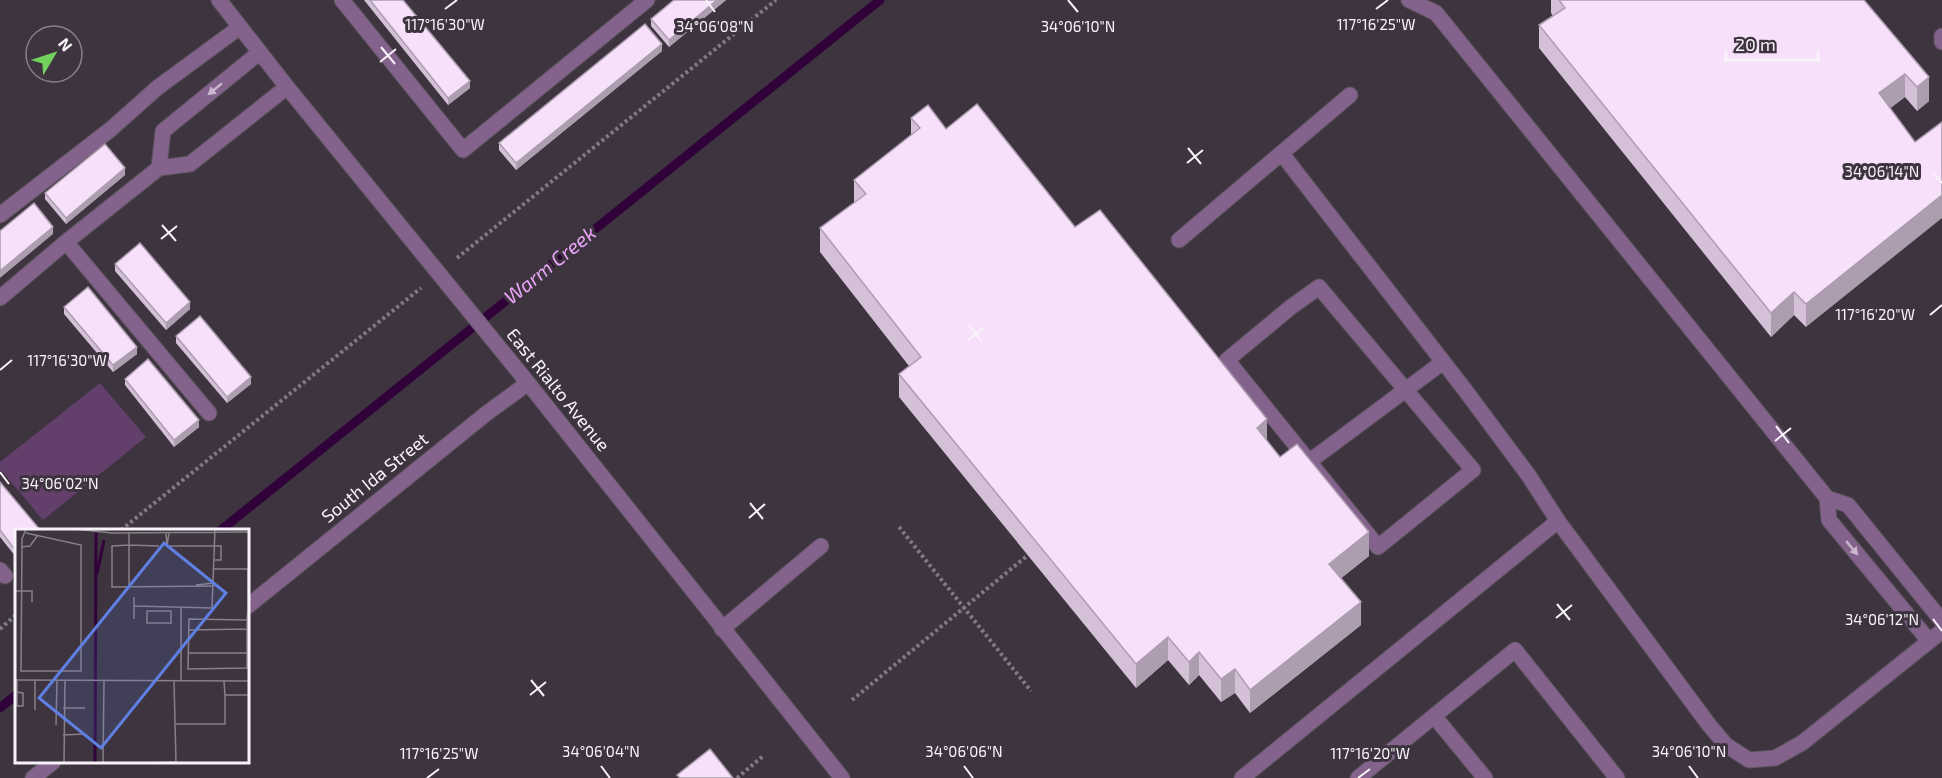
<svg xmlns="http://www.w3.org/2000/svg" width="1942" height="778" font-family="'Exo 2',sans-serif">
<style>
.garden{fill:#633f6b}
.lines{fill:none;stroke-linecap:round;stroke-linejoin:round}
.stream{stroke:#31023a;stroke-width:9}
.minor-casing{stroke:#5b525d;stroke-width:17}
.path{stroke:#827a83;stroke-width:4;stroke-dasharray:3 3;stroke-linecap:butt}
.minor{stroke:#83628b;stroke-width:15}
.wall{fill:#d4c1d7}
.shaded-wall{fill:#ac9daf}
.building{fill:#f6e0fa;stroke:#ac9daf;stroke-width:1.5}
.oneway{fill:#c9b8cd}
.ticks{fill:none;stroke:#f8f2f9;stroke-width:2}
.labels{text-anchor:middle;stroke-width:6;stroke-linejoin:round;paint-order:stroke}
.street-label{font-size:18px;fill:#f8f2f9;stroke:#3d343f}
.water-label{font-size:20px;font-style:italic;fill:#eba7fa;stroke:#3d343f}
.inset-river{fill:none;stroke:#31023a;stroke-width:3}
.inset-road{fill:none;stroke:#888089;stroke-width:1.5}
.view{fill:#5f7fe2;fill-opacity:0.15;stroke:#5f7fe2;stroke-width:3}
.inset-edge{fill:none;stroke:#f8f2f9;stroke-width:3}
.ticks-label{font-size:15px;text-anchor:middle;fill:#f8f2f9;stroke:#3d343f;stroke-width:6;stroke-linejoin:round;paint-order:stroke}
</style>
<rect width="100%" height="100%" fill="#3d343f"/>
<!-- garden -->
<path class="garden" d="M100,383L146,437L43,520L0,469V462Z"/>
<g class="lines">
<!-- stream -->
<path class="stream" d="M221,530L880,0
M0,708L16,695"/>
<defs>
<path id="minor" d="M219,0L287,87L528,383L842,778
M342,0L463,150L647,0
M1409,0L1436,13L1827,498L1829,520L1929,641
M1942,36V42
M1282,154L1465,390L1529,476L1558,521L1709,725L1726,745L1749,760L1775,758L1802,743L1942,631
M159,168L163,131L260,52
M0,215L111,129L157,88L240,27
M1179,240L1350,95
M66,242L209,413
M1319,287L1473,470L1378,547L1227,360L1291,307Z
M0,298L66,242L159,168L190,164L287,87
M1310,461L1443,362
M1827,498L1848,505L1942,621
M0,570L5,576
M248,606L487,413L528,383
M722,629L821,546
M1434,716L1485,778
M33,778L53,762
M1242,778L1558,521
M1358,778L1515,650L1617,778"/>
</defs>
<!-- minor casing -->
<use href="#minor" class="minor-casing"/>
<!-- path -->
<path class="path" d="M457,258L776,0
M899,527L1031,691
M121,530L421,288
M0,629L16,615
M852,700L1028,555
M737,778L763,756"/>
<!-- minor -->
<use href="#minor" class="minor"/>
</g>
<!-- wall -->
<path class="wall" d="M364,0H403L470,88L448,105Z
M674,0H726L669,47L651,26V19Z
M1551,0H1864L1929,101L1917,111L1905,97L1890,108L1806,327L1794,315L1771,337L1539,48V25L1553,16L1551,13Z
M662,51L516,170L499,150V143Z
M911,118L946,129L1075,227L1267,441L1280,457L1369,556L1341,578L1361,625L1250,713L1235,693L1221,702L1199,675L1189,685L1168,660L1136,688L899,397V374L909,366L820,252V228L854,203V180L911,135Z
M125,175L66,224L45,199V193Z
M115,264L190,309L166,330L115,271Z
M64,307L137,354L113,372L64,314Z
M176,336L251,384L227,403L176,343Z
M125,379L199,427L174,447L125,385Z
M0,482L16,531V557L0,537Z"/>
<!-- shaded-wall -->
<path class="shaded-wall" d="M717,0H726L669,47V40Z
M662,44V51L516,170V163Z
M1905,74V97L1879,117V93Z
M1929,77V101L1917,111V87Z
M470,81V88L448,105V98Z
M125,168V175L66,224V218Z
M1942,195V218L1806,327V304Z
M53,227V234L0,278V271Z
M1794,292V315L1771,337V313Z
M190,302V309L166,330V323Z
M137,347V354L113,372V365Z
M251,377V384L227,403V397Z
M1267,419V443L1257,428Z
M199,420V427L174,447V440Z
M1369,532V556L1329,588V564Z
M1361,602V625L1250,713V690Z
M1168,637V660L1136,688V664Z
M1199,652V675L1189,685V662Z
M1235,669V693L1221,702V679Z"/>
<!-- building -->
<path class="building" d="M370,0H403L470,81L448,98Z
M674,0H717L669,40L651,19Z
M1559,0H1864L1929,77L1917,87L1905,74L1879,93L1915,142L1942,122V195L1806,304L1794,292L1771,313L1539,25L1565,8Z
M645,24L662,44L516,163L499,143Z
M977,104L1075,227L1100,210L1267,419L1257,428L1280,457L1297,444L1369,532L1329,564L1361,602L1250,690L1235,669L1221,679L1199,652L1189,662L1168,637L1136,664L899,374L921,357L820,228L866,194L854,180L920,128L911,118L928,105L946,129Z
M105,144L125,168L66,218L45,193Z
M34,203L53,227L0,271V231Z
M140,243L190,302L166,323L115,264Z
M88,287L137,347L113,365L64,307Z
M200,316L251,377L227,397L176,336Z
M148,359L199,420L174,440L125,379Z
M0,482L41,531H16V551L0,530Z
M710,749L733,778H680L677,775Z"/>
<!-- one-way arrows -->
<defs><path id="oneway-solid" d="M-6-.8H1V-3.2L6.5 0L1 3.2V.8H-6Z" transform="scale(1.5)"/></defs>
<g class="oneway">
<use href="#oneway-solid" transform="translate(215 89) rotate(141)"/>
<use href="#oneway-solid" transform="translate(1852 548) rotate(50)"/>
</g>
<!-- ticks -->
<path class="ticks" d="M706,0L715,12M1068,0L1078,12M445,9L457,0M1376,9L1388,0M381,47L395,64M380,62L396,49M1188,148L1201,164M1187,163L1203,150M1933,172L1942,183M162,225L176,241M161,239L177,226M1930,315L1942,305M969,325L982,342M968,340L984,327M0,370L12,360M1776,426L1789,443M1775,441L1791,428M0,472L9,484M750,503L763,519M749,518L765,504M1557,604L1570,620M1556,618L1572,605M1933,619L1942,631M531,680L544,696M530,695L546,682M601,766L610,778M964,766L973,778M1689,766L1698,778M427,778L439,769M1358,778L1370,769"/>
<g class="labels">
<!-- street labels -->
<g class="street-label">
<text transform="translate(558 390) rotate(51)" y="6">East Rialto Avenue</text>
<text transform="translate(375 478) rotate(-39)" y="6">South Ida Street</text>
</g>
<!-- water labels -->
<g class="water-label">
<text transform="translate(550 265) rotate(-39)" y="7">Warm Creek</text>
</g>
</g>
<!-- overview -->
<g transform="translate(15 529)">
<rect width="234" height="234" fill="#3d343f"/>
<path class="inset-river" d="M82,45L89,11M80,234L81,4"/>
<path class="inset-road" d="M61,0L97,4L234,3M11,4L66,16V142H6L7,10L11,0M114,4V16L144,17M151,4L152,17L154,4M152,17H206V31H200M6,18L15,17L23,6M199,40H233V80M181,56L199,54M114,57V16L97,17V58L199,57M0,62H17V73M119,68V90M119,77L197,79L200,0M166,78V152M132,82H156V94H132ZM232,91V139L173,140L174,90L232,91L233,80M174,101L232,100M174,124H232M0,151L234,152M159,152L161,234M209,152L210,166H234M2,163L8,164V177H2V151M48,179H70M20,181V151M161,195H210V166M41,196L42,151M48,206L70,205M49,234L50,152M88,234L89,151M129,234L161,233"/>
<path class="view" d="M149,14L211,64L86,219L24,169Z"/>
<rect width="234" height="234" class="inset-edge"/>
</g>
<g class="ticks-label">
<text x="445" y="30">117°16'30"W</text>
<text x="1376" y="30">117°16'25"W</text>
<text x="715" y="32">34°06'08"N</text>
<text x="1078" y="32">34°06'10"N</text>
<text x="1882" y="177">34°06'14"N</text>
<text x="1875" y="320">117°16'20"W</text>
<text x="67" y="366">117°16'30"W</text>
<text x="60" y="489">34°06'02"N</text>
<text x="1882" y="625">34°06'12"N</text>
<text x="601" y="757">34°06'04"N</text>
<text x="964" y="757">34°06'06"N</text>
<text x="1689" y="757">34°06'10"N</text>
<text x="439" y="759">117°16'25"W</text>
<text x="1370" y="759">117°16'20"W</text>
</g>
<!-- north arrow -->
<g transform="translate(54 54) rotate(51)"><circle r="28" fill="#3d343f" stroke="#888089" stroke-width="1.5"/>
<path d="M0-4.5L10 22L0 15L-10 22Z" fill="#72d25d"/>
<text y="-9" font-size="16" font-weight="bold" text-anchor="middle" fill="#f8f2f9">N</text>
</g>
<!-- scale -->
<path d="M1726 51v9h92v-9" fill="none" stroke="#f8f2f9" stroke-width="3"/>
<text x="1735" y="51" font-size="18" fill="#f8f2f9" stroke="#3d343f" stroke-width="4.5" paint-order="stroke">20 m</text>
</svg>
